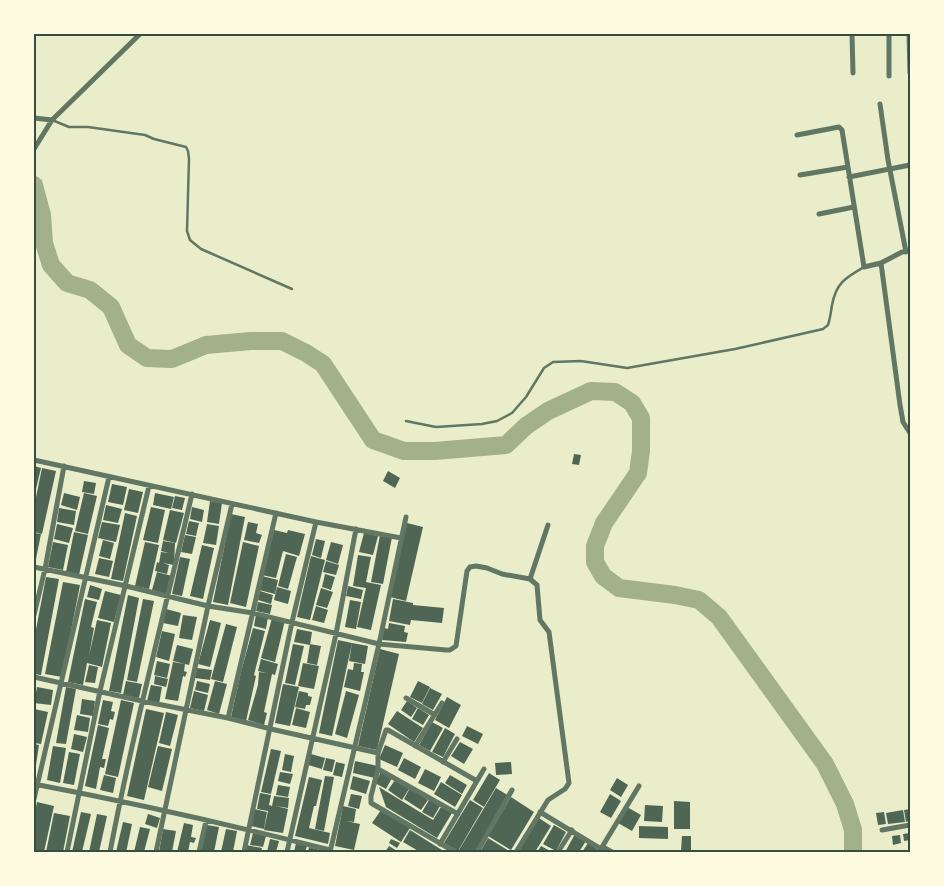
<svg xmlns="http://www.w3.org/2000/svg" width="944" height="886" font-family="'Noto Serif',serif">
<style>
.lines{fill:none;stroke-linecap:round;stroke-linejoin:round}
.river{stroke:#a3b18a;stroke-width:18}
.building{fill:#4f6655}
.service{stroke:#617663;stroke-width:2.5}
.minor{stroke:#617663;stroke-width:5}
.neatline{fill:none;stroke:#344e41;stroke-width:2}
</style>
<rect width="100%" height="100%" fill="#e9edc9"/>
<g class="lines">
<!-- river -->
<path class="river" d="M34,185L42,215L44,243L51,265L67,283L90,290L111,307L128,345L147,358L172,359L206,345L251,341H282L306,353L323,364L373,440L404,451H435L506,445L526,426L548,411L591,391L615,392L632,403L641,418V451L638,473L604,523L595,546V562L603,576L619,588L675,595L699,600L719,617L825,764L845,804L853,830V852"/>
</g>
<!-- building -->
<path class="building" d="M574,454L581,455L579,465L572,464Z
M34,466L41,468L36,489H34Z
M42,468L56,471L42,534L34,532V507Z
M388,471L400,478L395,488L383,481Z
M84,481L96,483L94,494L82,492Z
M112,484L127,487L123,505L108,502Z
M129,489L143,492L138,513L124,510Z
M64,493L80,497L77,510L61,505Z
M84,493L97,496L88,534L75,531Z
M155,493L174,497L171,509L153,505Z
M175,496L185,498L182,510L172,508Z
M210,501L222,503L219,524L207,522Z
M106,505L122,509L118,523L103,520Z
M151,507L165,510L158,543L143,540Z
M192,507L204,510L202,522L190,519Z
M59,508L76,511L74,525L57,522Z
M170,510L184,513L176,543L163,540Z
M125,513L137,516L123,581L111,579Z
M231,514L245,517L228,605L213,602Z
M189,521L199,523L196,536L186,534Z
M102,522L120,525L116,542L98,538Z
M248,522L258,524L256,533L262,535L259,543L244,540Z
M407,523L423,527L406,601L390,597Z
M57,524L73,528L69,543L54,539Z
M207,524L219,526L216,545L203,543Z
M274,530L287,533L288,530L305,534L299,556L283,551L276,578L262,575Z
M74,532L88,535L79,575L66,572Z
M34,533L41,534L35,564L34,563Z
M364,533L378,536L373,555L359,552Z
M185,535L196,537L192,554L181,552Z
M380,535L392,537L383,584L371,582Z
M316,539L325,541L321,558L312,555Z
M103,540L114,543L110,559L99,556Z
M163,541L175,543L174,565L163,563L169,565L167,574L155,571L157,562L159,563L161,552L169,553L161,551Z
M53,542L68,545L63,570L48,567Z
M145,542L159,545L149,589L135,586Z
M243,542L259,546L246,607L230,603Z
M331,542L343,545L338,564L326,560Z
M202,545L214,548L203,599L190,596Z
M286,554L297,557L288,589L278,586Z
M358,555L371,557L366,582L381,585L371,630L357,627L366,588L353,586Z
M311,556L325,560L310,620L297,617Z
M180,557L190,559L182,596L172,594Z
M99,558L113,561L109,577L95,574Z
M326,561L339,565L336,575L323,572Z
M157,572L172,576L167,594L152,590Z
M325,574L335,577L331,590L322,587Z
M262,576L278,580L275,594L259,590Z
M46,577L59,579L41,675L34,674V640Z
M63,582L80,585L62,677L45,674Z
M90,585L102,589L99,600L87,597Z
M348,586L363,590L361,599L346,596Z
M277,587L291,591L288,604L274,600Z
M321,588L333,592L327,608L316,605Z
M105,591L121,595L114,622L98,618Z
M260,591L273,595L271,604L258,600Z
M128,595L139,598L121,693L109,691Z
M85,599L97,602L91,627L94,628L89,656L97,620L111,623L102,667L87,663L83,685L68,682Z
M143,599L154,601L137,682L127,680Z
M393,599L413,603V605L444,608L442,623L411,620L410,625L389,621Z
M350,600L361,602L356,629L345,627Z
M258,602L272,605L270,614L256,611Z
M316,606L328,610L324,623L312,620Z
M166,609L181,613L178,626L163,623Z
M256,614L268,617L266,629L254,626Z
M183,615L197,617L192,640L179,638Z
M272,618L285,620L282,633L277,632L282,633L275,662L261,658Z
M210,620L221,623L210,667L198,664Z
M389,623L405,626L404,632L408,633L406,642L382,640L384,628L388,629Z
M226,624L237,627L223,682L211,679Z
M253,628L265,631L254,675L256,676L246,721L231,717L241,672L249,674L241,672Z
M297,629L312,632L310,645L294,642Z
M162,631L175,634L169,661L156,657Z
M338,640L352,643L332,736L319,733Z
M352,643L368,646L365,664L349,661Z
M293,644L304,646L295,685L285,683Z
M310,644L321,646L317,665L307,663Z
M177,645L193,649L189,665L173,661Z
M380,649L399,654L377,750L358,746Z
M261,659L278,664L275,675L272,674L264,712L267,713L264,725L248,720L258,685L259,672L267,673L258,671Z
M157,661L170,664L167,678L154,675Z
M173,662L185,664L184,671L187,672L185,677L183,676L178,701L165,699Z
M303,663L319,666L314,689L298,686Z
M354,663L362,664L361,672H364L360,691L344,687L348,669L353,670Z
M89,665L98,667L95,683L85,682Z
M197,668L212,670L210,680L195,678Z
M155,676L168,679L166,687L154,684Z
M126,681L142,684L139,698L123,695Z
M197,681L210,684L208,693L195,690Z
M215,681L227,684L219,714L207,710Z
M418,681L430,687L422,703L410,697Z
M283,684L299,687L290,726L275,723Z
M151,685L162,687L159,704L147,701Z
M37,687L53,690L51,705L34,703Z
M66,687L76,689L66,744L56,743Z
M430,688L442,694L433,710L422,704Z
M194,691L208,695L204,711L190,708Z
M299,691L308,693V696L312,697L310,705H306L305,709L295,707Z
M346,691L359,695L347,738L335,734Z
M447,697L461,705L449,728L435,720Z
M82,699L95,701L93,716L80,714Z
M103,700L113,702L111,711L115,712L113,720L110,719L108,726L98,724Z
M121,700L134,703L118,777L105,774Z
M407,701L417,708L411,717L401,710Z
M296,708L310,712L306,728L292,725Z
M418,708L429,715L423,725L412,719Z
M34,709L48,712L41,744L34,743Z
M146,709L164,713L144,800L127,796Z
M397,711L423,728L414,742L388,724Z
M166,712L178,715L170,746L159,743Z
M77,715L90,718L88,732L74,730Z
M432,722L443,728L430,751L419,745Z
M98,725L109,728L102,759H106L104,768L100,767L96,789L85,786Z
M467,726L483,734L478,744L462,736Z
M445,728L455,734L443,757L432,752Z
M74,734L87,737L83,752L71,749Z
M460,742L473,749L464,764L451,756Z
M34,744L39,745L35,772L34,771Z
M385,745L403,753L397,767L379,759Z
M53,746L66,748L60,783L47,780Z
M158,746L172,749L162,791L148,787Z
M271,749L281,751L271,794L261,792Z
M69,752L80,754L74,785L63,783Z
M285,754L294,756L291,772L282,770Z
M311,754L325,758L322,769L308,765Z
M326,758L335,760L332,772L323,770Z
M404,758L421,767L415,779L398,770Z
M355,761L378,766L375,778L353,773Z
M336,762L345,764L342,777L333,775Z
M511,762L512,774L496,775L495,763Z
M425,769L441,777L434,791L418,783Z
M280,772L293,774L290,784L278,781Z
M381,772L392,778L386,789L375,783Z
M489,773L500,780L484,807L473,800Z
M104,775L116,778L113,793L100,790Z
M450,775L467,785L462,794L445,783Z
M325,776L334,777L324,831L315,829Z
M353,776L370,781L366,794L350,789Z
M309,777L322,780L316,806H314L309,828L330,833L328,844L295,836Z
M617,778L628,785L621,797L610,790Z
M395,780L409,789L402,800L388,790Z
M441,782L462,795L455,807L434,794Z
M278,785L290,787L288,797L276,795Z
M379,787L433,820L441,807L452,813L437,838L386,807Z
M410,788L428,800L421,810L404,799Z
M496,788L509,796L475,852H464L459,850Z
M260,793L271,795L269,805L272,806L274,796L289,798L288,808L276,806L288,809L283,833L264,830L268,811L257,809Z
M351,794L362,796L359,809L348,806Z
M610,794L621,801L611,818L600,812Z
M511,797L534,812L511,850L488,836Z
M429,800L440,806L433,818L422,812Z
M470,800L483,808L458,851L444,843Z
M674,801L690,802V829H674Z
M37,802L54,806L44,852H34V818Z
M645,805L663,806L662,822L644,821Z
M343,806L356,809L354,822L346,821L360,824L354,850L335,846Z
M627,807L641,815L632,831L618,823Z
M254,809L267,812L264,829L251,826Z
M910,809V821L906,822L904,810Z
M381,810L410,828L401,842L372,823Z
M903,810L905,822L888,824L886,813Z
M81,812L91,814L82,852H72Z
M884,812L886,824L878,825L876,813Z
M54,813L70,816L63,852H46Z
M97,814L107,816L99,852H89Z
M148,814L160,818L157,828L145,824Z
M539,818L551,826L535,852H518Z
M123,822L132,824L127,848L126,852H116Z
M184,823L193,825L191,837L196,838L194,843L190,842L188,852H177Z
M207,825L219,827L214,852H201Z
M554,825L566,832L556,851L543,844Z
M639,826L668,827V839L639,838Z
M140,827L150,829L144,852H134Z
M163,829L176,831L172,852H159Z
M226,829L237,831L233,852H221Z
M410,830L442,850L446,852H420L403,842Z
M253,833L266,836L263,847L250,845Z
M910,833V840L904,841L903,834Z
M575,834L586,841L579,852H565Z
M900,835L901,843L893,845L892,836Z
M682,836H691V851H681Z
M488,838L501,846L511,852H480Z
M270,839L279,841L276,852H267Z
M391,839L400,843L397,848L389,843Z
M296,843L307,846L305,852H294Z
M588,843L598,850L597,852H582Z
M246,845L262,848L261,852H245Z
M389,846L397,851L396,852H385Z
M541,846L552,852H537Z
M309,847L323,851L322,852H308Z"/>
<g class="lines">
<!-- service -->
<path class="service" d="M52,120L69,127H88L145,135L154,139L186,147L188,151L189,159L187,231L190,240L201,249L292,289
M406,421L436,427L482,424L497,421L512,413L526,397L544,368L553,362L581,361L627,368L735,349L823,329L828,325C830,319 831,312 832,305C836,283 845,278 864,267"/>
<!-- minor -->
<path class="minor" d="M852,34L853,73
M909,34L910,73
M889,76V34
M880,104L888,160L906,252
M34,118L52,120
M797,135L839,127L842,130L864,267L881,263L902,252L910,251
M34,149L52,120L140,34
M800,175L848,167
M849,177L910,165
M819,214L854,207
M881,263L900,405L903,422L910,433
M34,460L316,522L401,538
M34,567L126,586L208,606L253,613L379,644L446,650H450L456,646L467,571L470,567L476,566L487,568L502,574L530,579L537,585L540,620L549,632L569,783L565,789L548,800L516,852
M530,579L548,525
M34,615L45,569L64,466
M34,677L142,701L228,718L271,729L378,753
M406,698L435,715
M228,718L276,513
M415,746L442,703
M443,762L457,739
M378,769L458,814
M34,784C134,803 232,825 330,850
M34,799L109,477
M540,812L601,849
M882,830L910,825
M440,844L484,769
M603,847L612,852
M67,852L100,691L149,486
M110,852C133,732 164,614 192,494
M156,852L208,606L232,504
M199,852L206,821
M244,852L292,622L316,522
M287,852L336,634L356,529
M330,852L379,644L406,517
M455,852L371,803V796L378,769V753L386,730H388L477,781
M477,852L512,790
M558,852L572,830
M599,852L639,786"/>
</g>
<!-- border -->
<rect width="944" height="886" fill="none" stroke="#fefae0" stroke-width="70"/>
<rect x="35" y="35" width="874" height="816" class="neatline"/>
</svg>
